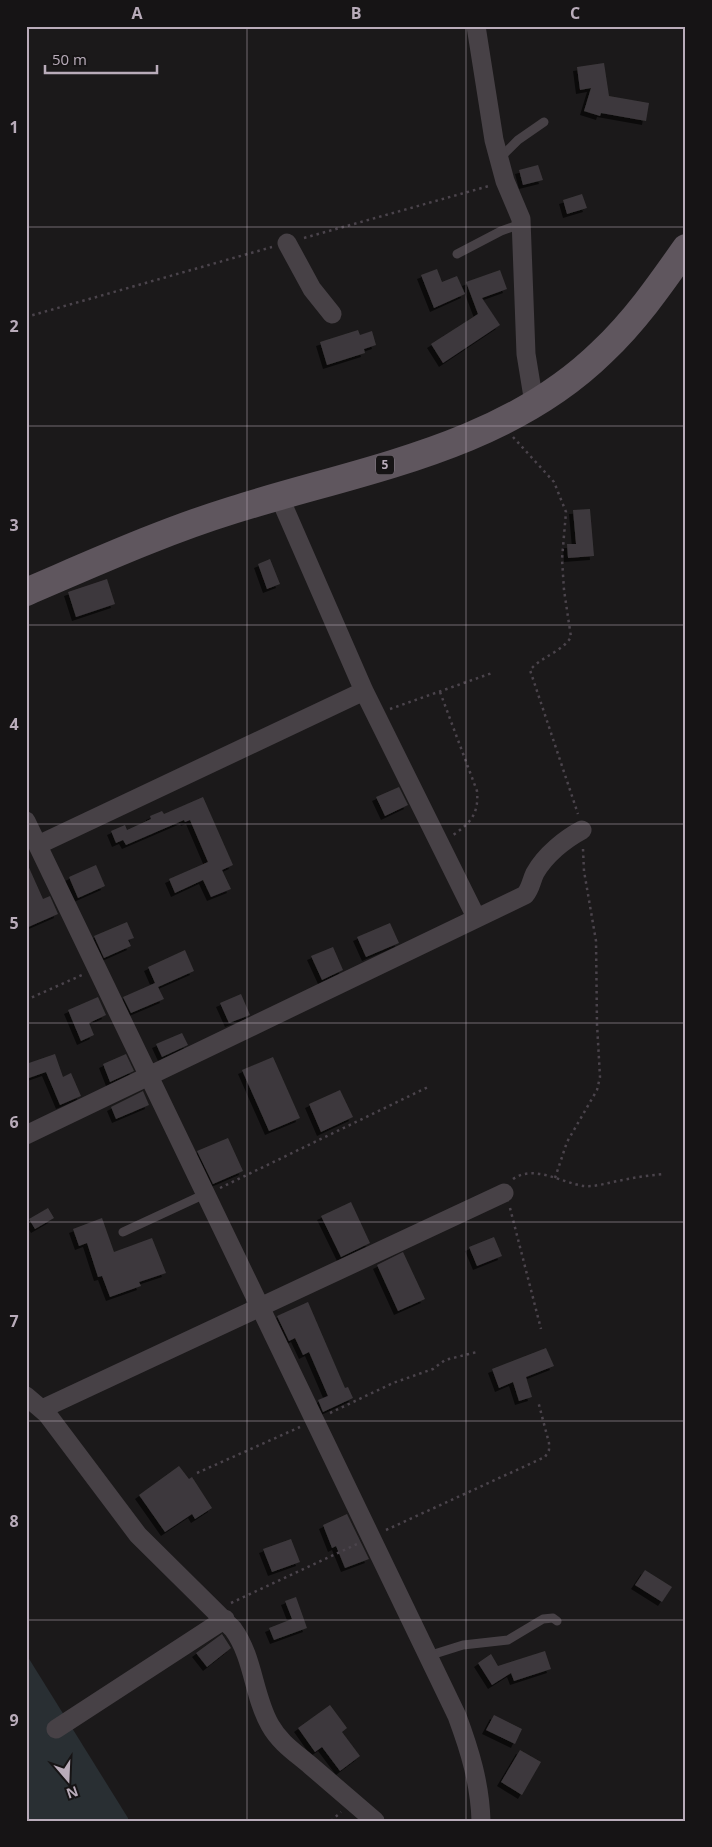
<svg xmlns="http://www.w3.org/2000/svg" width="712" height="1847" font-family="'Open Sans',sans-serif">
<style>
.green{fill:#292f33}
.building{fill:#3d393c;filter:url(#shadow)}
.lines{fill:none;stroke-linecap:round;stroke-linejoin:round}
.path{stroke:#4b444c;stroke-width:2.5;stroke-dasharray:2.5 4;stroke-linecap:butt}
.service{stroke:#474146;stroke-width:9}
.minor{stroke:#474146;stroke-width:19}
.primary{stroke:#5f565e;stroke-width:28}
.grid{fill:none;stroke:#b9acba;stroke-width:1;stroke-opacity:0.55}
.labels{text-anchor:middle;stroke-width:4;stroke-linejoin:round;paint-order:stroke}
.shield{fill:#161415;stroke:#887e88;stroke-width:1}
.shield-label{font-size:12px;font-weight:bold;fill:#b9acba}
.neatline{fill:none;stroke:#b9acba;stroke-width:2}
.grid-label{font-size:16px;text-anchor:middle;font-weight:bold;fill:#b9acba}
</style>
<defs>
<filter id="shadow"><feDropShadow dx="-4" dy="4" stdDeviation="0" flood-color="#0009"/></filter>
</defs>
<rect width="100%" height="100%" fill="#1b191a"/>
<!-- green -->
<path class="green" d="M26,1654L128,1818V1821H26Z"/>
<!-- building -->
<path class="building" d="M604,63L609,96L649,103L646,121L601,113L600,116L584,111L591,88L580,90L577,67Z
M538,165L543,180L523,185L519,170Z
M582,194L587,208L567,214L563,200Z
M437,269L442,282L457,276L465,294L434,308L421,275Z
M500,270L507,289L482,298L500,325L443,363L431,344L478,314L466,282Z
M358,330L360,335L372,331L376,345L364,349L365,353L327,365L320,342Z
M590,509L594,556L568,558L567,544H576L573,510Z
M270,559L280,584L267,589L258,564Z
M107,579L115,604L76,617L68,592Z
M399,787L408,805L385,816L376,797Z
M203,797L233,865L222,870L231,889L211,897L203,880L175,893L169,879L208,862L190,820L185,822L184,820L126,845L123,840L116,843L111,831L125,825L127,830L151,819L150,816L162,811L164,814Z
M26,861L43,899L50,896L58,914L26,928Z
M96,865L105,886L78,898L69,877Z
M127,922L134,938L128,940L131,946L104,958L94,936Z
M390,923L399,943L366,957L357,937Z
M333,947L343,970L322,980L311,956Z
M185,950L194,971L158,987L164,999L131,1013L123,997L155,983L148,967Z
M241,994L250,1015L229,1023L220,1003Z
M98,997L106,1015L89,1023L94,1035L81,1041L68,1010Z
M182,1033L188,1045L162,1057L156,1044Z
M55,1054L63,1077L71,1073L81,1096L60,1105L46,1072L26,1079V1064Z
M126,1054L134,1071L110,1082L103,1064Z
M273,1057L300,1118L269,1131L242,1070Z
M340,1090L353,1117L321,1132L309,1104Z
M143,1091L149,1105L116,1119L111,1107Z
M228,1138L243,1171L213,1184L197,1151Z
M351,1202L370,1243L341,1257L321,1216Z
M48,1208L54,1218L35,1229L29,1219Z
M102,1218L114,1252L152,1238L166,1273L139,1282L141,1286L110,1297L102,1276L98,1277L87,1243L79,1246L73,1229Z
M494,1237L502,1256L477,1266L469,1247Z
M403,1252L425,1299L398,1311L377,1265Z
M308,1302L345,1388L348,1387L353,1398L323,1412L318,1400L328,1396L309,1352L303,1355L295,1338L289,1341L277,1316Z
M546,1348L554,1366L526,1377L532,1397L519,1401L513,1382L499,1388L492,1369Z
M179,1466L189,1479L192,1477L212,1508L195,1519L192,1514L165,1532L139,1495Z
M347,1514L369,1559L345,1568L336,1546L332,1548L323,1525Z
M291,1539L300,1562L272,1572L263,1549Z
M645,1570L672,1587L662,1602L635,1585Z
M296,1597L307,1628L274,1640L269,1628L292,1619L285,1601Z
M222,1634L231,1648L207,1667L196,1653Z
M545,1651L551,1669L514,1681L511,1673L492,1685L478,1663L491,1654L498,1666Z
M330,1705L347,1728L342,1732L360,1756L340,1771L322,1747L315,1752L298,1728Z
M494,1715L522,1729L515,1744L486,1730Z
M520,1750L541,1762L522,1795L501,1782Z"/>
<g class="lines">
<!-- path -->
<path class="path" d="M304,238L489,186
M26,317L272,247
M513,437L554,482L566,512L562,559L564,590L571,637C562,652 542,656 530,670L578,814
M440,692L477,791C479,813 471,823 453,835
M390,709L492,673
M26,1000L82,975
M555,1178L567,1142L597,1090L600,1077L597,1024L596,941L584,871L583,849
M513,1179C534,1164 562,1183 584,1186C597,1187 610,1182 623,1180C637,1177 651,1175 665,1174
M220,1188L428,1087
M510,1208L541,1329
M330,1413L393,1383L433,1369L445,1360L477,1352
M197,1473L300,1427
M386,1530L545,1457L549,1450V1443L538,1401
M231,1603L357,1544
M331,1821L341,1812"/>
<!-- service -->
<path class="service" d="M499,159L518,140L544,122
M457,254L501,231L521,224
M123,1232L205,1194
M428,1656L463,1645L508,1640L543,1619L553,1618L557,1621"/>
<!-- minor -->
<path class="minor" d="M476,26L494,140L505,181L521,219L526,354L534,403
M287,243L312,289L332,314
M279,496L364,691L476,917
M26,821L457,1716C470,1751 480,1784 481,1821
M38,845L364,691
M26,1135L525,895C531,888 531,881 535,873C545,855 565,839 582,830
M26,1396L47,1414L138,1535L233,1629C254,1658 253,1695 270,1725C280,1743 296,1753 311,1766C332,1784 353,1802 375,1821
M42,1409L504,1193
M56,1729L225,1619"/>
<!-- primary -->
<path class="primary" d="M26,592C94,563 162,532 233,510C359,470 503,449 602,352C635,321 660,285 686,248"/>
</g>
<!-- grid -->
<path class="grid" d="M247,26V1821M466,26V1821M26,227H686M26,426H686M26,625H686M26,824H686M26,1023H686M26,1222H686M26,1421H686M26,1620H686"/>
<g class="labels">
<!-- shield labels -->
<rect class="shield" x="376" y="455.5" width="18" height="19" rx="4"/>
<g class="shield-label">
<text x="385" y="469">5</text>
</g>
</g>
<!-- border -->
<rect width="712" height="1847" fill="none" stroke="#161415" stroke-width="55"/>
<!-- north arrow -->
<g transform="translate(68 1780) rotate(161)" stroke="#161415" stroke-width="4" paint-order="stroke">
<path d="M0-4L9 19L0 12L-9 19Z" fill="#b9acba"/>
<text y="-8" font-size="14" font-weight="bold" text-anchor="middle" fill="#b9acba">N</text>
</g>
<!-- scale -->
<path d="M45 65v8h112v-8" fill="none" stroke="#b9acba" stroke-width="2.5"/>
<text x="52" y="65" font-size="15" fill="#b9acba" stroke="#161415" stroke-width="4" paint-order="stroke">50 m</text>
<rect x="28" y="28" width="656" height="1792" class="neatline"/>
<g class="grid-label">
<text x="137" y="19">A</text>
<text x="356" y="19">B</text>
<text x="575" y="19">C</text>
<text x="14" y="133">1</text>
<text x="14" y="332">2</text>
<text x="14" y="531">3</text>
<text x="14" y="730">4</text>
<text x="14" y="929">5</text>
<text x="14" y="1128">6</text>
<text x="14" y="1327">7</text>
<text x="14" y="1527">8</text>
<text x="14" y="1726">9</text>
</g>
</svg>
